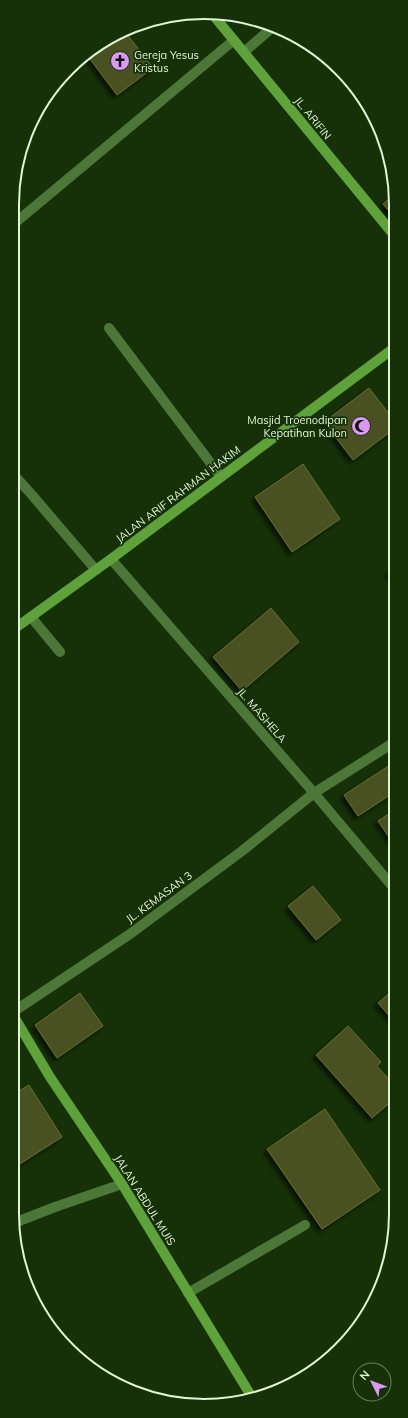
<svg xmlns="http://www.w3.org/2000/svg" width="408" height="1418" font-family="Mulish,sans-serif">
  <defs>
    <filter id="shadow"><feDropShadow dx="-3.5" dy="3.5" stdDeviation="2" flood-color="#0009"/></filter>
  </defs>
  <rect width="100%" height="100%" fill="#163107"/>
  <path fill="#4a5123" stroke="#666f2c" filter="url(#shadow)" d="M126,33l27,35 -36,27 -30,-40 10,-11z
    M394,195v22l-11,-13z
    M369,388l25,32v9l-41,31 -29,-38z
    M303,464l37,55 -48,33 -37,-55z
    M394,568v11l-6,-7z
    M271,608l28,34 -57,49 -29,-34z
    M393,763v30l-35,23 -14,-21z
    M393,811v32l-15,-22z
    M313,886l28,34 -25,20 -28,-34z
    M393,990v30l-15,-17z
    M80,993l23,33 -46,32 -22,-33z
    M348,1026l33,36 -4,4 16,18v16l-21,18 -56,-63z
    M29,1085l33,52 -50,32v-74z
    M325,1109l55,81 -58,39 -55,-80z"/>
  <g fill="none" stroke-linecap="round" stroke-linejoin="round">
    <path stroke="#4d7738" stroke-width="10" d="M31,617l29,35
      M188,1293l117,-68"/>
    <path stroke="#4d7738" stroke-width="10" d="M244,52l29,-25
      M15,223l219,-183
      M109,328l112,149
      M15,476l17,19 64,75
      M111,559l203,234 79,94
      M13,1012l117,-78 112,-83 72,-58 79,-50
      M14,1223l41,-16 67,-23"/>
    <path stroke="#5ea239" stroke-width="10" d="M214,16l180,219
      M14,629l97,-70 283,-211
      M13,1015l37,62 72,107 131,215"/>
  </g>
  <defs>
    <g id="church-disc" transform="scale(1)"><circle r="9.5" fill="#db99f5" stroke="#163107"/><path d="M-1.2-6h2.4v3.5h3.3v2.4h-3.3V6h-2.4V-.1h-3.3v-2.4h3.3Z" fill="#111"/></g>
    <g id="mosque-disc" transform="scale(1)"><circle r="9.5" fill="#db99f5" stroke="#163107"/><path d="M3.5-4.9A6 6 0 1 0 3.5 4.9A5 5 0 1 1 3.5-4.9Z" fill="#111"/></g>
  </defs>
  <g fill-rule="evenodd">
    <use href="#church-disc" x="120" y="61"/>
    <use href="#mosque-disc" x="361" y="426"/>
  </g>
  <g text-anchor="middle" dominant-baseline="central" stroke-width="3.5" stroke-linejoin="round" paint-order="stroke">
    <g font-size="11" fill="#dff5d6" stroke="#163107" text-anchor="start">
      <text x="134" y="55">Gereja Yesus<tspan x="134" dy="13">Kristus</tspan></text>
      <text x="347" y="420" text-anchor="end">Masjid Troenodipan<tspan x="347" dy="13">Kepatihan Kulon</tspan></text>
    </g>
    <g font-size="11" fill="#dff5d6" stroke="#163107">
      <text transform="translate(313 118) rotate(51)">JL. ARIFIN</text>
      <text transform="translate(178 494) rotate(-37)">JALAN ARIF RAHMAN HAKIM</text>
      <text transform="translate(262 715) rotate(49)">JL. MASHELA</text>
      <text transform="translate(159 897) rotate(-36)">JL. KEMASAN 3</text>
      <text transform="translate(145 1200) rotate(58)">JALAN ABDUL MUIS</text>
    </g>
  </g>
  <path d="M0 0H408V1418H0ZM204 19H204A185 185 0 0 1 389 204V1214A185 185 0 0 1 204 1399H204A185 185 0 0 1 19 1214V204A185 185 0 0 1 204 19Z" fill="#163107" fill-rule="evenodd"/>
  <path fill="none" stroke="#dff5d6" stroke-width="2" d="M204 19H204A185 185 0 0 1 389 204V1214A185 185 0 0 1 204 1399H204A185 185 0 0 1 19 1214V204A185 185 0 0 1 204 19Z"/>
  <g transform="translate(372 1382) rotate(312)"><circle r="19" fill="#163107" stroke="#667f5a"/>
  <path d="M0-3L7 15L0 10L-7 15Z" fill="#db99f5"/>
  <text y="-6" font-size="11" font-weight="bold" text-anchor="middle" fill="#dff5d6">N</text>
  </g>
</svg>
